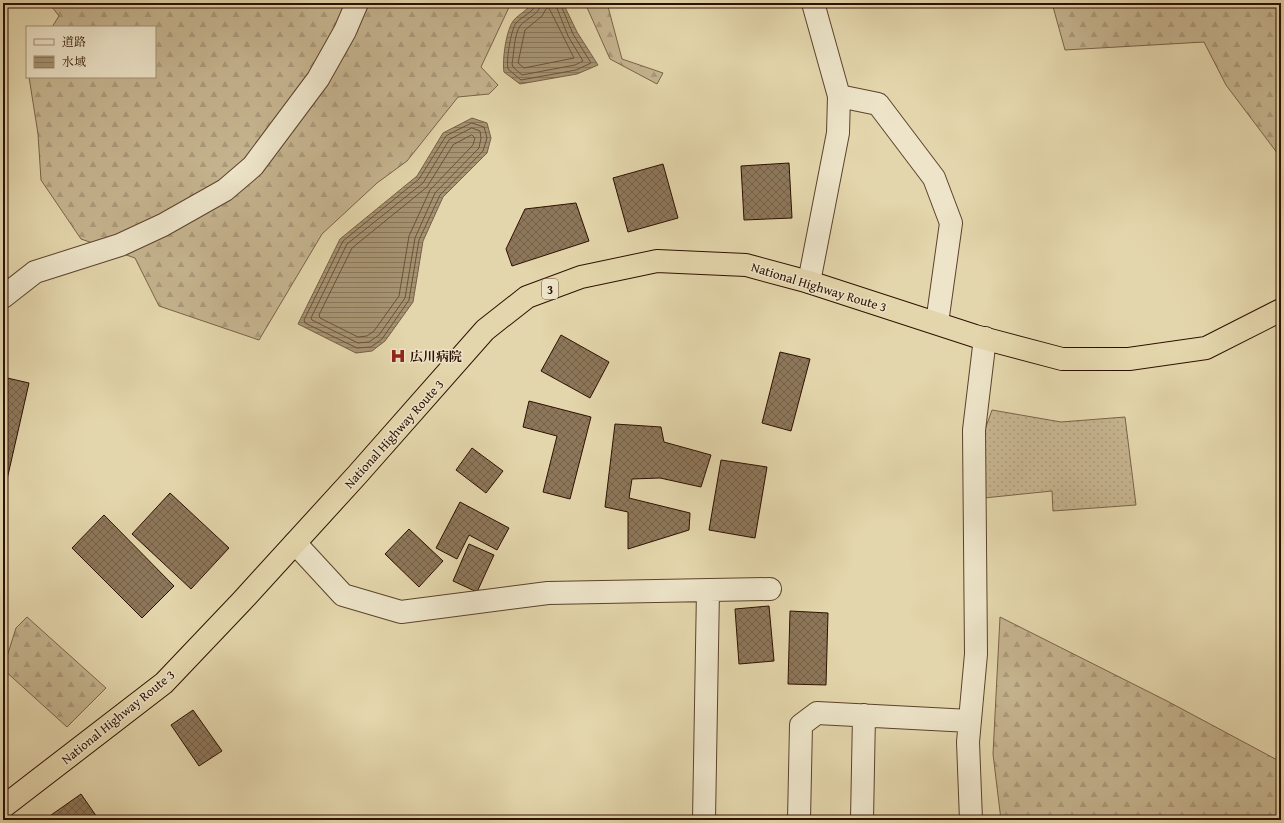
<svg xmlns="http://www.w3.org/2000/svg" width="1284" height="823" font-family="'Gentium Book Plus','Noto Serif JP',serif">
  <defs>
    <pattern id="grass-dots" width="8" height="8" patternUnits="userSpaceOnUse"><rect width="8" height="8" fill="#c5b48f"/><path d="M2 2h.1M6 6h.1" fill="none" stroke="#aa9a7a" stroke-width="1.8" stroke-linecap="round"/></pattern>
    <pattern id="forest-firs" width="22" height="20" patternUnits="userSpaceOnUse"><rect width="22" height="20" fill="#c5b48f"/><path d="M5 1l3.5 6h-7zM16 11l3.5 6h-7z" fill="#aa9a7a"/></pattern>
    <pattern id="water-rules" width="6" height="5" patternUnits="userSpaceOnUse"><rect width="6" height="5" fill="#a69372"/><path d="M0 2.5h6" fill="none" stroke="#88775b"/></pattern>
    <pattern id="building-cross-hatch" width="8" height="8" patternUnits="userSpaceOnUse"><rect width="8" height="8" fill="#8d775a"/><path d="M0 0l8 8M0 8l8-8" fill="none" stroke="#746048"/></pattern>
  </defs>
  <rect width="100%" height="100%" fill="#e4d6ac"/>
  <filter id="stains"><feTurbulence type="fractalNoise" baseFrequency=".005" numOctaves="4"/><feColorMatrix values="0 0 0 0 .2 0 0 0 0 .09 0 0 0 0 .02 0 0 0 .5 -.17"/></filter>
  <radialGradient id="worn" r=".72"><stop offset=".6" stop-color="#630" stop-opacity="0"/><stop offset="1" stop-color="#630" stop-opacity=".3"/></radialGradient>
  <path fill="url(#grass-dots)" stroke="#7a6248" d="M992,410l69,12 64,-5 11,88 -83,6 -1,-20 -68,7 -2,-60z"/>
  <path fill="url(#forest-firs)" stroke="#7a6248" d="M49,3h462l-30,64 17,18 -9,9 -31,3 -51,64 -30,22 -55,51 -63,106 -100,-34 -24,-48 -54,-19 -40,-59 -3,-46 -9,-57h126v-50h-103l7,-11z
    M585,3h22l15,56 41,14 -6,11 -47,-25z
    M1052,3h229v155l-55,-73 -22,-43 -139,8z
    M27,617l79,71 -39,39 -64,-58 13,-41z
    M1000,617l167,84 114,61v58h-212l-1,-5 -44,5h-23l-8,-66z"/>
  <path fill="url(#water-rules)" stroke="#765f45" d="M532,3h31l14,29 21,33 -21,9 -57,10 -16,-12c-2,-11 2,-43 10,-52 5,-6 14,-10 18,-17z
    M472,118l15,5 4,15 -4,15 -44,44 -20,44 -10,61 -28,39 -13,10 -16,2 -58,-29 42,-85 77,-63 26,-43z"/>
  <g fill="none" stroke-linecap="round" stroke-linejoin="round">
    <path stroke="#6a523a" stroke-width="1" d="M536,3c-1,9 -14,13 -20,20 -5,7 -10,37 -8,46l13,11 55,-10 15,-7 -18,-29 -13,-31
      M541,3c-1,12 -15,15 -21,23 -6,9 -6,27 -8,38l1,3 9,8 53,-10 8,-4 -15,-25 -13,-33
      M549,8l25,50 -50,10 -6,-5 7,-33 17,-14 4,-7z
      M472,123l12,4 3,11 -4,13 -43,44 -21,45 -10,60 -27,39 -11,8 -14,1 -52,-25 -1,-3 39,-79 76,-62 27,-43z
      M472,128l8,3 1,7 -2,10 -44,45 -20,45 -10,60 -26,37 -10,7 -11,1 -46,-23 -1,-2 36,-74 76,-61 26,-43z
      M472,135l3,3 -2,7 -43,45 -21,46 -10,60 -25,35 -7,5 -9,1 -38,-19 -1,-3 33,-67 75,-61 26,-42z"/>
  </g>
  <path fill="url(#building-cross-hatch)" stroke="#2e1001" d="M789,163l3,55 -48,2 -3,-54z
    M663,164l15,54 -50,14 -15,-54z
    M576,203l13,38 -77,25 -6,-17 19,-40z
    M561,335l48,27 -19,36 -49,-27z
    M780,352l30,7 -19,72 -29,-8z
    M3,377l26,6 -26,114z
    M529,401l62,16 -21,82 -27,-7 14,-56 -34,-9z
    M615,424l46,3 3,15 47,13 -10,32 -41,-9 -28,1 -3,19 61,15 -1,17 -61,19v-37l-23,-5z
    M472,448l31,23 -17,22 -30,-23z
    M721,460l46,7 -12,71 -46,-8z
    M170,493l59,55 -38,41 -59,-55z
    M460,502l49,26 -12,22 -28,-15 -12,24 -21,-11z
    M104,515l70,71 -32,32 -70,-70z
    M409,529l34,32 -24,26 -34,-33z
    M469,544l25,11 -17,37 -24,-11z
    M769,606l5,55 -35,3 -4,-55z
    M790,611l38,2 -2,72 -38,-1z
    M193,710l29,41 -23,15 -28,-41z
    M81,794l18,26h-55z"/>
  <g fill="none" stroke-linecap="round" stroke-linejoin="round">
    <g stroke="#5c422c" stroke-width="24">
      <path id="minor" d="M839,96l39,8 56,74 17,45 -14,100
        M809,282l29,-149 1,-37 -26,-93
        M3,297l32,-25 85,-27 43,-20 62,-35 28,-24 65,-87 27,-48 12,-28
        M295,543l48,52 58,17 147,-19 222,-4
        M704,820l4,-230
        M799,820l2,-95 16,-12 153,8
        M862,820l2,-105
        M971,820l-3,-78 8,-88 -2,-224 11,-92"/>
    </g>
    <g stroke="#2e1001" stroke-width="24">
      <path id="highway" d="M3,807l161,-124 78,-82 115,-126 128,-145 42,-33 54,-20 76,-16 89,4 63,17 166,54 87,23h67l77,-11 75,-38"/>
    </g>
    <use href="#minor" stroke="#ede4c9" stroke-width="22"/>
    <use href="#highway" stroke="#e4d6ac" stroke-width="22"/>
  </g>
  <defs>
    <g id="hospital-bare" transform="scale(1.2)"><path d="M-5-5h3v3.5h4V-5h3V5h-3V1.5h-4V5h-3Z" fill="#8f2418" stroke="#ede4c9" stroke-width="2.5" paint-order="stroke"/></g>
  </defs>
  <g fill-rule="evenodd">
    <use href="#hospital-bare" x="398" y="356"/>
  </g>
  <g text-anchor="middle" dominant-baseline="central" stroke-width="3" stroke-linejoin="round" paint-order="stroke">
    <rect fill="#ede4c9" stroke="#67503d" stroke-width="1" x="542" y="279" width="16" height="20" rx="3"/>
    <g font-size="12" font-weight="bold" fill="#2e1001">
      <text x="550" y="289">3</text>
    </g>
    <g font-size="13" fill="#2e1001" stroke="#ede4c9">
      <text transform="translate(819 287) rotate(17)">National Highway Route 3</text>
      <text transform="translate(394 434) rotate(-48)">National Highway Route 3</text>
      <text transform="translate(118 717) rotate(-39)">National Highway Route 3</text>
    </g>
    <g font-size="13" font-weight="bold" fill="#2e1001" stroke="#ede4c9" text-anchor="start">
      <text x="410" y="356">広川病院</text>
    </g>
  </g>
  <rect width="1284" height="823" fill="none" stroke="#e4d6ac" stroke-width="16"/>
  <rect x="4" y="4" width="1276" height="815" fill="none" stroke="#2e1001" stroke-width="2"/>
  <rect x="8" y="8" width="1268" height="807" fill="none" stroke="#2e1001"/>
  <rect x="26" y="26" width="130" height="52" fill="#ede4c9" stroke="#a18f79"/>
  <rect x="34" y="39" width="20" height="6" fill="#ede4c9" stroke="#a18f79"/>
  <text x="62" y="46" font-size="12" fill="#2e1001">道路</text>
  <rect x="34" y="56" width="20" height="12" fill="url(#water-rules)" stroke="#a18f79"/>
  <text x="62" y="66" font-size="12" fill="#2e1001">水域</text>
  <rect width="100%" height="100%" filter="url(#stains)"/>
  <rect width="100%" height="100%" fill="url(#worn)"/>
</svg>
